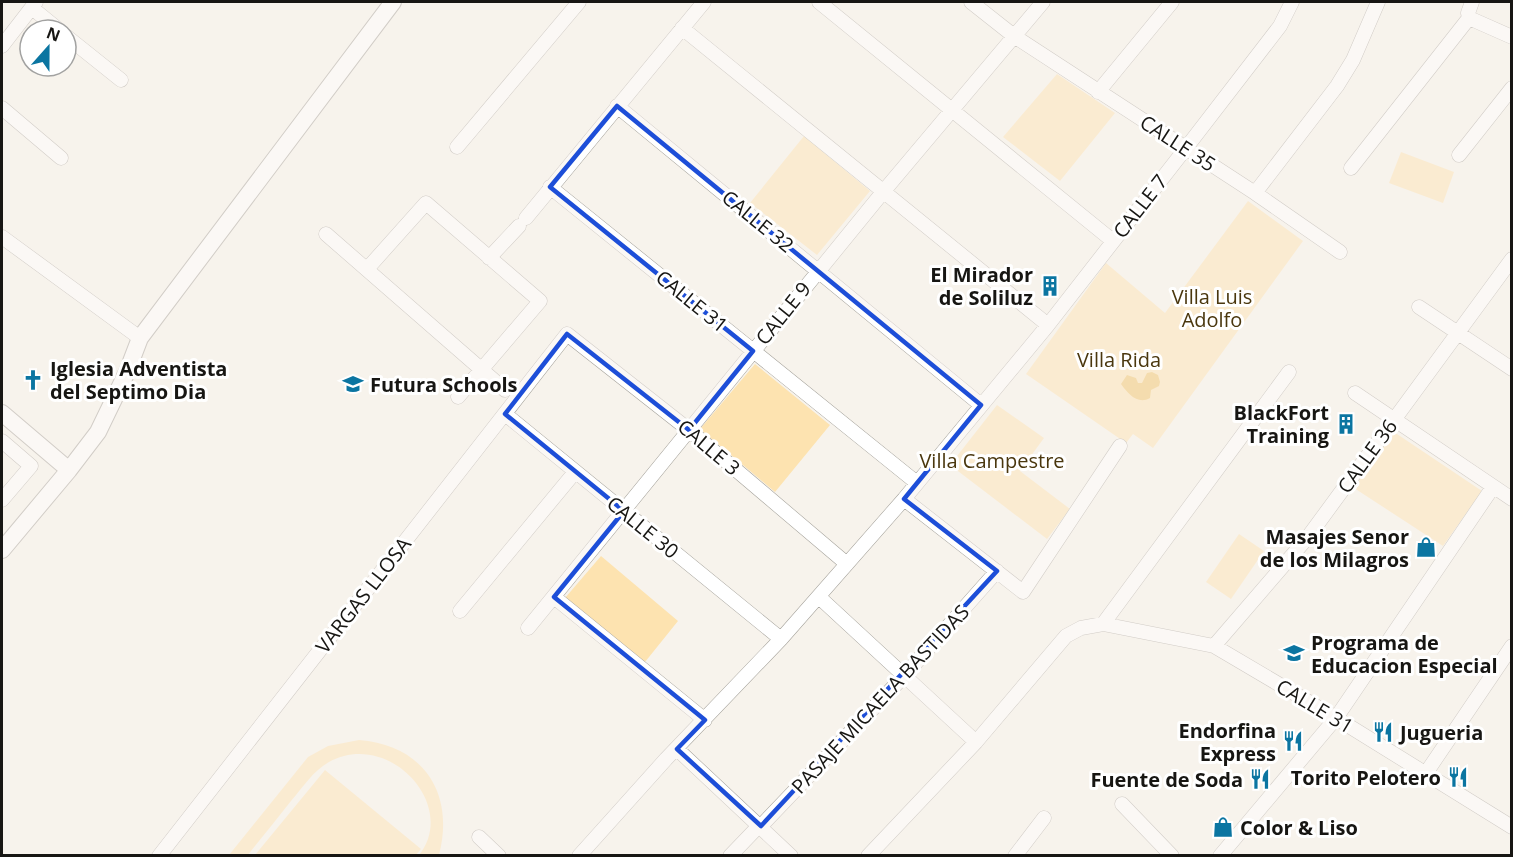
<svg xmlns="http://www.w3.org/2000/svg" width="1513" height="857" font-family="'Open Sans',sans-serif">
  <rect width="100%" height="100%" fill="#f7f3ec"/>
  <path fill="#fde3b0" d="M1057,74l58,39 -55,68 -57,-44z
    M804,136l66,55 -53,64 -67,-52z
    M1401,152l53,20 -11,31 -54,-20z
    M1248,201l55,40 -150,207 -20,-14 -7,9 -100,-69 80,-111 59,50z
    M755,364l75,61 -55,67 -75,-63z
    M997,405l47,33 -24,33 50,38 -23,30 -97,-74z
    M1394,432l88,59 -39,55 -89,-58z
    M1239,534l25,17 -33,48 -25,-17z
    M601,556l77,65 -33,41 -80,-64z
    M359,740c65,5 96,54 80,115h-20c40,-50 -31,-126 -90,-93 -16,9 -26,25 -38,39 -14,18 -29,36 -43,54h-19l79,-98 20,-11z
    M325,770l96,79 -5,6h-161z"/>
  <path fill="#f0c263" d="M1152,372l6,3 2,7 -1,4 -8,4 -1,8c-12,7 -22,-4 -29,-14l6,-9 9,3 2,5h4l5,-10z"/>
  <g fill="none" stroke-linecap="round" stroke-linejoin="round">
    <g stroke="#a3a099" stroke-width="15">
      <path id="minor" d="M819,2l294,239
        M971,2l43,34 241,157 85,59
        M32,8l27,22
        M1469,18l43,19
        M682,28l366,297
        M66,36l55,44
        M2,46l34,-44
        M1098,92l74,-90
        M617,106l364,299
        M2,108l59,50
        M457,147l122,-145
        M1459,155l53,-67
        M1351,168l118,-150 -1,-5 4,-11
        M550,187l367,296
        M1255,193l82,-107 16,-26 25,-58
        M526,218l178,-216
        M326,234l179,156
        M2,237l138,101
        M489,258l30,-32
        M367,269l59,-66 114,98 -82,96
        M1419,307l93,62
        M1355,393l157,106
        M505,414l276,225
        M2,441l29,25 -29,34
        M904,499l119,93 97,-146
        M554,597l151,123
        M819,597l157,145
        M460,611l115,-139
        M1103,624l186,-252
        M528,628l355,-436 160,-190
        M1214,646l94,-109 204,-278
        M677,749l114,107
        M1426,773l86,-127
        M1122,804l50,52
        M761,826l143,-150 93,-105
        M479,837l20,19
        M159,856l408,-522 122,96 158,134
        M579,856l87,-97 115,-120 123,-140 144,-174 138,-177 94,-122 12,-24
        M730,856l24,-25
        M868,856l108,-114 90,-106 15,-8 22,-4 111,22 122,72 176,109
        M1015,856l29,-38
        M1220,856l116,-138 157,-231"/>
    </g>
    <g stroke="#a3a099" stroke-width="18">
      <path id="tertiary" d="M2,413l67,57
        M2,550l67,-80 29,-38 29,-60 13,-34 253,-336"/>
    </g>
    <use href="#minor" stroke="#fff" stroke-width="14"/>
    <use href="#tertiary" stroke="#fff" stroke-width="16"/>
  </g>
  <path d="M0 0H1513V857H0ZM617,106l364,299 -77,94 93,72 -236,255 -84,-77 28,-29 -151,-123 70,-86 -119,-97 62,-80 122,96 64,-79 -203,-164z" fill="#f7f3ec" fill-opacity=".55" fill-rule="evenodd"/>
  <path fill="none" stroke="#1d4ed8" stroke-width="4.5" stroke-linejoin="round" d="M617,106l364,299 -77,94 93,72 -236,255 -84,-77 28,-29 -151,-123 70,-86 -119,-97 62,-80 122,96 64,-79 -203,-164z"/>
  <defs>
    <g id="building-bare" transform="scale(1.62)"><path d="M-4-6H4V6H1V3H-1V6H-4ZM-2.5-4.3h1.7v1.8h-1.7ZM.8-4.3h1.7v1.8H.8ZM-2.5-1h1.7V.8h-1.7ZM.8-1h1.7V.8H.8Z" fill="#0b75a1" stroke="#fff" stroke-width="2.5" paint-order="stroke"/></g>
    <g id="church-bare" transform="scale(1.62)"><path d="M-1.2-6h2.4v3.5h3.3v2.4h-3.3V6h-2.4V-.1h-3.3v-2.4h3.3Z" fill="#0b75a1" stroke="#fff" stroke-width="2.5" paint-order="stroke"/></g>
    <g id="school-bare" transform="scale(1.62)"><path d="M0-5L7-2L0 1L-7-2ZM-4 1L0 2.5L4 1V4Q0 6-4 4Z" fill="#0b75a1" stroke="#fff" stroke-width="2.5" paint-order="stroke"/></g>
    <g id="shop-bare" transform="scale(1.62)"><path d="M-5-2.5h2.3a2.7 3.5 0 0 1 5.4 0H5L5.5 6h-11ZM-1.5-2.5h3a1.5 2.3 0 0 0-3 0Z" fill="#0b75a1" stroke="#fff" stroke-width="2.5" paint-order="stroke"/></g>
    <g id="restaurant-bare" transform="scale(1.62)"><path d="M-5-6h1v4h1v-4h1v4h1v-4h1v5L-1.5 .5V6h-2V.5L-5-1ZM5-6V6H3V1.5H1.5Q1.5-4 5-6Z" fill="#0b75a1" stroke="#fff" stroke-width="2.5" paint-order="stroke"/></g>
  </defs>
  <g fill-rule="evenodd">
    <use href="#building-bare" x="1050" y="286"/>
    <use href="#church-bare" x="33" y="380"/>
    <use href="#school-bare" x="353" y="384"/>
    <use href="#building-bare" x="1346" y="424"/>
    <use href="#shop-bare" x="1426" y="547"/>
    <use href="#school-bare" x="1294" y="653"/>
    <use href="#restaurant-bare" x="1383" y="732"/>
    <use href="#restaurant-bare" x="1293" y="741"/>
    <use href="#restaurant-bare" x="1458" y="777"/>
    <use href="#restaurant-bare" x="1260" y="779"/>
    <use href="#shop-bare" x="1223" y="827"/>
  </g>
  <g text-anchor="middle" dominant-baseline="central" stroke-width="6" stroke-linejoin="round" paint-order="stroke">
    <g font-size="20" fill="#171613" stroke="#fff">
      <text transform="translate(1178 143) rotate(33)">CALLE 35</text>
      <text transform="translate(1140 206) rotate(-52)">CALLE 7</text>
      <text transform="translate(758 221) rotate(39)">CALLE 32</text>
      <text transform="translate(692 301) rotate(39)">CALLE 31</text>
      <text transform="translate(783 313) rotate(-51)">CALLE 9</text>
      <text transform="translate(709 447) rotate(40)">CALLE 3</text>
      <text transform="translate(1367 456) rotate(-54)">CALLE 36</text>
      <text transform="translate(643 527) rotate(39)">CALLE 30</text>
      <text transform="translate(363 595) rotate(-52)">VARGAS LLOSA</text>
      <text transform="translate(880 699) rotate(-47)">PASAJE MICAELA BASTIDAS</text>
      <text transform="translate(1315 706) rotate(31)">CALLE 31</text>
    </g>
    <g font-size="20" font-weight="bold" fill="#171613" stroke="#fff" text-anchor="end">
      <text x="1033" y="274">El Mirador<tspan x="1033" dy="23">de Soliluz</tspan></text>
      <text x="50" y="368" text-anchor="start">Iglesia Adventista<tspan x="50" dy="23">del Septimo Dia</tspan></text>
      <text x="370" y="384" text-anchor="start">Futura Schools</text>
      <text x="1329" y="412">BlackFort<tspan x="1329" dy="23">Training</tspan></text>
      <text x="1409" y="536">Masajes Senor<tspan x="1409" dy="23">de los Milagros</tspan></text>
      <text x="1311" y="642" text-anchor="start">Programa de<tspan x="1311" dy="23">Educacion Especial</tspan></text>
      <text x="1276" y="730">Endorfina<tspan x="1276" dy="23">Express</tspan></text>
      <text x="1400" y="732" text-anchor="start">Jugueria</text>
      <text x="1441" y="777">Torito Pelotero</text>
      <text x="1243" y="779">Fuente de Soda</text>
      <text x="1240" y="827" text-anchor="start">Color &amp; Liso</text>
    </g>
    <g font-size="20" fill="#4a370e" stroke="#fff">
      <text x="1212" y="296">Villa Luis<tspan x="1212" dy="23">Adolfo</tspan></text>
      <text x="1119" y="359">Villa Rida</text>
      <text x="992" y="460">Villa Campestre</text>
    </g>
  </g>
  <rect width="1513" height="857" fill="none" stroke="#171613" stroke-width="6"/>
  <g transform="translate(48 48) rotate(21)"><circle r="28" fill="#ffffff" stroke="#a2a2a1" stroke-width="1.5"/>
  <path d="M0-4.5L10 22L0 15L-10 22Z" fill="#0b75a1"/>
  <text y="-9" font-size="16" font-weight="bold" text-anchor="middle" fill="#171613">N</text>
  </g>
</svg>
